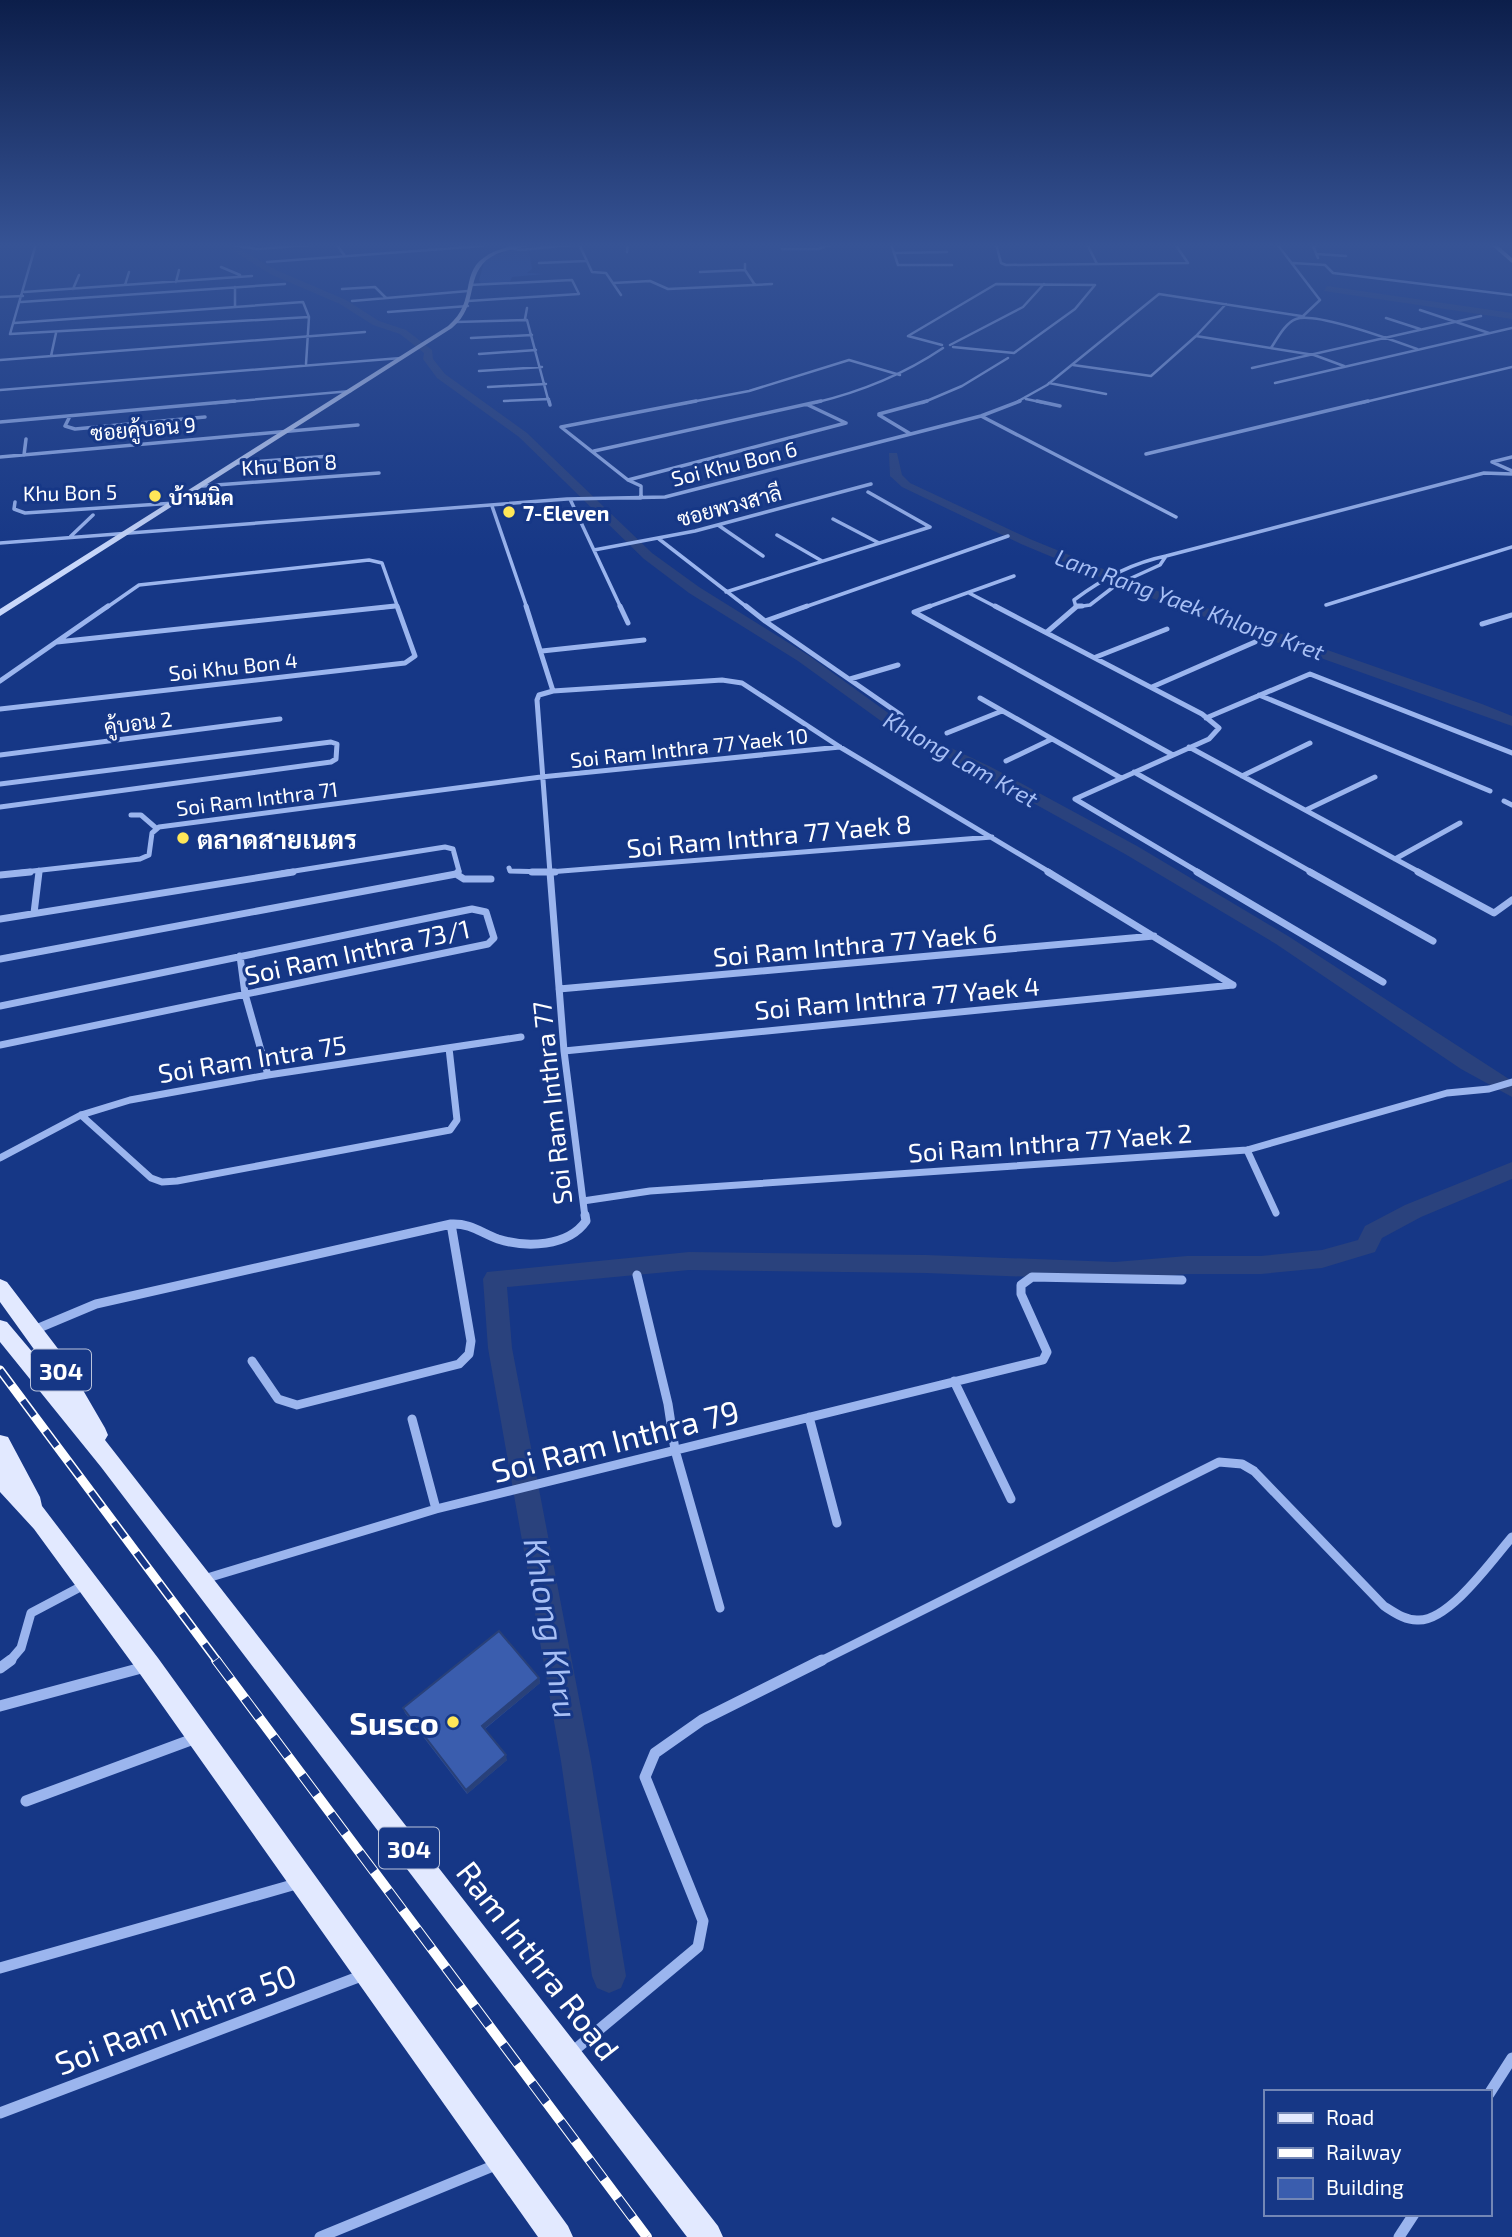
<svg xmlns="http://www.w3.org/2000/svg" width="1512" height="2237" font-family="'Exo 2',Sarabun,sans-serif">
  <rect width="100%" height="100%" fill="#163786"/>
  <path fill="#284ea5" d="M536,244l46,2 -53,5 3,18 -5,4 17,1 -32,3 -2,5 -29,2 -2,-4 5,-17 9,-9 6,1 8,-5z"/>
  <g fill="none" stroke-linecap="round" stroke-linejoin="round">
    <path fill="#2a427d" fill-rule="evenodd" d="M222,244h9l45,26 70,30 33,21 27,9 26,20 1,9 12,15 82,59 125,120 47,34 109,68 101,73 82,39 146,79 151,90 224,145v16l-51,-28 -185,-125 -151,-90 -146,-81 -80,-39 -101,-73 -109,-68 -45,-34 -125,-122 -82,-59 -14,-19 1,-6 -24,-19 -27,-9 -33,-21 -70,-30z
      M1327,286l185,27v6l-188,-28z
      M889,453h8l5,22 8,8 120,56 122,50 330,115 30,12v10l-369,-131 -122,-51 -119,-57 -12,-11z
      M1512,1162v17l-91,38 -39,21 -7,14 -53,16 -61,6h-74l-72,6 -189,-7 -237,-3 -182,17 5,61 79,413 35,215 -5,12 -12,5 -12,-5 -5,-12 -31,-215 -73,-413 -5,-69 4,-7 202,-20 237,3 189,7 72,-6h74l61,-6 36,-10 7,-14 40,-21z"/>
    <path stroke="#9bb5ee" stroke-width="2.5" d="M36,244l-26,90 299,-17
      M336,244l9,12
      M579,244l13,28 14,1 15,22
      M891,244l7,21h54
      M996,244l5,19 5,2 182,-2 -13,-19
      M1087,244l10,20
      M1277,244l43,56 -18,17
      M236,246l21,3 68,-5
      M511,248l9,2 60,-6
      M782,249h36l15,-5
      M627,252l1,-8
      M894,253l53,-1
      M1317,254l29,2
      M1318,258l-5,-12 7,-2
      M267,262l216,-16
      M539,263l47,-2
      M1293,263l32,2 8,8 179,22
      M745,264v6l10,15
      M221,267l19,8
      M700,272l45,-2
      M176,282l3,-12
      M613,283l37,-2 18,8 104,-5
      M125,285l4,-13
      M235,287v20
      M73,289l6,-14
      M342,289l33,-2 11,11
      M24,292l228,-16
      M0,297l23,-1
      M352,301l116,-10
      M468,301l111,-7 -7,-14 -102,5
      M21,302l264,-18
      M1420,310l69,23
      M388,312l80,-6
      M1386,318l34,11
      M525,319l2,-11
      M456,322l71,-2 22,83
      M14,323l289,-21 6,15 -3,47
      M908,336l88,-52 99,1
      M908,336l34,9
      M1196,336l118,19 30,11
      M471,338l61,-3
      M950,345l73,-38 21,-23
      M953,347l61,6 61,-44 20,-24
      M1271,348c6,-9 14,-25 25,-29 19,-8 99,22 121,30
      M479,354l57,-4
      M51,356l5,-23
      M0,360l365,-28
      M1073,365l78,11 45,-40 30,-32
      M1252,368l229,-52
      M479,371l63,-4
      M1049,383l57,11
      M1275,383l237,-55
      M488,387l58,-3
      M0,390l401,-32
      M1026,399l19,4
      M504,401l45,-2
      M215,403l136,-12
      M686,403l63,-12 100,-31 51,15
      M814,403c46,-11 89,-28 129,-55
      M922,403l40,-17 46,-28
      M1015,403l32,-18 112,-91 142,22
      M1361,403l151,-36"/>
    <path stroke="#9bb5ee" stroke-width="3.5" d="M549,401l1,4
      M1037,401l23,5
      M808,405l38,18
      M879,414l48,-13
      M879,415l30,18
      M70,416l-5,10 10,3 130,-12
      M981,416l195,101
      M0,422l235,-21
      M561,427l135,-26
      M561,427l67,53 13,6v12
      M594,451l227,-50
      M1146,454l222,-53
      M24,455l2,-16
      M0,457l358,-32
      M1512,457l-20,5 20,9
      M239,463l92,-7
      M628,480l218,-57
      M203,486l176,-13
      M868,492l62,35
      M570,499l51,109
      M15,502l-1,7 11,4 150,-10
      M492,506l35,102
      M833,519l46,24
      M718,525l45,31
      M777,535l45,26
      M71,536l22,-21
      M659,539l89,69
      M0,543l567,-44 98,-2 316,-81 39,-15
      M594,550l101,-19 176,-47
      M1166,556l318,-83 28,1
      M1166,556l-6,9 -44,20 -26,20 -14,2 -2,-7c28,-21 57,-37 92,-44z
      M726,592l204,-65
      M969,593l29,15
      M1326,605l186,-58
      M106,608l33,-23 230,-25 13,3 16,45
      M379,608l18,-2
      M802,608l206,-72
      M925,608l89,-32"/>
    <path stroke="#9bb5ee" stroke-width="5" d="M526,606l27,85 -14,4 -2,5 13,173
      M620,606l8,17
      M746,606l19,15 42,-15
      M930,606l-16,6 259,143
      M995,606l207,108 17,14 -10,11 -134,60
      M1076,606h6
      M765,621l136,94
      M1482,624l30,-9
      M1047,632l29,-25
      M57,642l338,-36
      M542,651l102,-11
      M1096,657l71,-28
      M850,679l48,-14
      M0,681l108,-75
      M1152,687l103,-45
      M553,691l169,-11 20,3 98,64 211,126
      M1259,695l231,96
      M980,698l141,80
      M0,709l405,-46 10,-7 -18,-50
      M1206,718l104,-44 202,79
      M947,733l55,-22
      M1189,747l232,126
      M0,755l280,-36
      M1006,761l46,-22
      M1134,772l179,101
      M1242,776l68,-33
      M0,784l331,-42 6,2 -1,15 -5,3 -331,45
      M1075,799l125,74
      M1504,801l8,4
      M1306,810l69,-33
      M131,815h10l15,13
      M1395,859l65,-36
      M509,868l1,3 39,1 443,-35
      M15,873l125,-14 9,-4 3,-22 7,-6 382,-50 299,-30
      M39,873v-3
      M282,873l163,-26 8,2 6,22 -2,2"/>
    <path stroke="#9bb5ee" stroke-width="7" d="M532,872h23
      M550,872l14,179 21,166
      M1048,872l185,113
      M1197,872l186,110
      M1310,872l123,69
      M1418,872l76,41 18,-13
      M456,874l2,-2
      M0,875l30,-3
      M34,913l5,-41
      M0,919l293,-47
      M240,956l5,38 23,81
      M0,959l456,-85 8,5h27
      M559,989l595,-53
      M0,1006l472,-97 14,3 8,26 -6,6 -488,101
      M564,1051l669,-66
      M81,1115l70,63 11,4 15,-1 273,-51 7,-10 -8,-72
      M1247,1150l29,63
      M0,1158l81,-43 49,-15 138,-25 253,-38
      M583,1201l67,-10 597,-41 200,-57 42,-4 23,-7"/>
    <path stroke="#9bb5ee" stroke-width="9" d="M637,1275l31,129 7,46 45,158
      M34,1330l62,-26 355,-80c20,-1 30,9 47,15 28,9 70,8 88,-18l-1,-6
      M252,1361l26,38 19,6 162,-41 10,-10 2,-13 -20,-117
      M954,1381l57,118
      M809,1417l28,106
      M412,1419l24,90
      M204,1579l232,-70 607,-149 4,-8 -26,-58v-9l11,-8 150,3
      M9,1662l12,-14 10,-35 53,-28
      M819,1662l400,-200 23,2 12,7 130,135c11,7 22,15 35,14 31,0 73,-60 93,-83"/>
    <path stroke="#9bb5ee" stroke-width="11" d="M0,1668l11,-8
      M0,1706l145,-39
      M26,1801l170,-63
      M0,1968l296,-84
      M571,2053l127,-106 5,-26 -58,-144 10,-24 47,-33 120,-60
      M1489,2094l23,-36
      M0,2113l361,-137
      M320,2237l178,-73
      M1399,2237l15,-23"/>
    <path fill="#c8d7fa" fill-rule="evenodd" d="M522,244h12c-14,5 -30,5 -43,13 -27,17 -11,48 -39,71l-452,288v-7l448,-283c38,-32 -4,-68 74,-82z
      M1490,244h6l16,14v5z"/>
    <path fill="#e2e9ff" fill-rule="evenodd" d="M0,1279l7,3 55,72 43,74 3,7 -3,5 613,786 5,11h-36l-586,-770 -101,-125v-22l7,2 49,58 -56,-78z
      M0,1435l8,2 32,60 2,9 116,152 410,568 5,11h-35l-398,-563 -106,-145 -34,-37z"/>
    <g stroke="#fff" stroke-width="9">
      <path id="rail-far1" d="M0,1370l218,292"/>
    </g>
    <g stroke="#fff" stroke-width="10">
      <path id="rail" d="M216,1660l431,577"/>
    </g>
    <use href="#rail-far1" stroke="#163786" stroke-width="6" stroke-dasharray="19" stroke-linecap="butt"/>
    <use href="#rail" stroke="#163786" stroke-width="8" stroke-dasharray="24" stroke-linecap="butt"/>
  </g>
  <path fill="#325096" d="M539,1678l1,5 -55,46 22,31 -40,34 -62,-81 -2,-5z"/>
  <path fill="#29417a" d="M539,1678l1,5 -57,47 -1,-4z
    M506,1755l1,5 -40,34 -1,-4z"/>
  <path fill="#3a5dae" stroke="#29417a" stroke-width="2" d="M499,1631l40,47 -57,48 24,29 -40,35 -63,-82z"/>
  <linearGradient id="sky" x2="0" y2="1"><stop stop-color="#0c1e4a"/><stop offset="0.44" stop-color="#365395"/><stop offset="1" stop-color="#365395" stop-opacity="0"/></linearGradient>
  <rect width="1512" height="557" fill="url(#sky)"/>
  <g fill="#ffe758" stroke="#163786" stroke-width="2.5">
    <circle cx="155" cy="496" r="7"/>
    <circle cx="509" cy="512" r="7"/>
    <circle cx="183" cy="838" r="7"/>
    <circle cx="453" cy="1722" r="7"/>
  </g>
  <g text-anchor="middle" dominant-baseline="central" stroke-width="6" stroke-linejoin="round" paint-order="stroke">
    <g font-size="21" fill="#fff" stroke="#163786">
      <text transform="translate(143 428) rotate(-5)">ซอยคู้บอน 9</text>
      <text transform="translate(734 463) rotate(-14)">Soi Khu Bon 6</text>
      <text transform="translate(289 464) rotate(-4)">Khu Bon 8</text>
      <text transform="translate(70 492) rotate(-1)">Khu Bon 5</text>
      <text transform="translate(729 505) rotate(-15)">ซอยพวงสาลี</text>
      <text transform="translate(233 666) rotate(-6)">Soi Khu Bon 4</text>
      <text transform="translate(138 722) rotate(-7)">คู้บอน 2</text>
      <text transform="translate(689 747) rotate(-6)">Soi Ram Inthra 77 Yaek 10</text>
      <text transform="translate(257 798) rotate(-7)">Soi Ram Inthra 71</text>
    </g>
    <g font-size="21" font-weight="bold" fill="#fff" stroke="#163786" text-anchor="start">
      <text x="169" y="496">บ้านนิค</text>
      <text x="523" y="512">7-Eleven</text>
    </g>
    <g font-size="23" font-style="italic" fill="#a7bff5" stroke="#163786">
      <text transform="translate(1190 604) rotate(20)">Lam Rang Yaek Khlong Kret</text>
      <text transform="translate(961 759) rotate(29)">Khlong Lam Kret</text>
    </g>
    <g fill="#163786" stroke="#b9c3db" stroke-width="2">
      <rect x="31" y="1349.5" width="60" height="41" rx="5"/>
      <rect x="379" y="1827.5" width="60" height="41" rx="5"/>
    </g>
    <g font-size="24" font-weight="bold" fill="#fff">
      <text x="61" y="1370">304</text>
      <text x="409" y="1848">304</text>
    </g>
    <g font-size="26" fill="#fff" stroke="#163786">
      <text transform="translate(769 835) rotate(-5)">Soi Ram Inthra 77 Yaek 8</text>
      <text transform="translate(855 944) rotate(-5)">Soi Ram Inthra 77 Yaek 6</text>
      <text transform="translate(357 951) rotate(-12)">Soi Ram Inthra 73/1</text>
      <text transform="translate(897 997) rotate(-5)">Soi Ram Inthra 77 Yaek 4</text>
      <text transform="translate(252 1058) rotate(-9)">Soi Ram Intra 75</text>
      <text transform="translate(551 1103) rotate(-96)">Soi Ram Inthra 77</text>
      <text transform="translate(1050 1142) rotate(-4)">Soi Ram Inthra 77 Yaek 2</text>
    </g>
    <g font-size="26" font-weight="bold" fill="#fff" stroke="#163786" text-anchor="start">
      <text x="197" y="838">ตลาดสายเนตร</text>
    </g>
    <g font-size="32" fill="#fff" stroke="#163786">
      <text transform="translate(615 1440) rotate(-14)">Soi Ram Inthra 79</text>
      <text transform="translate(539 1960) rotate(52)">Ram Inthra Road</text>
      <text transform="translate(175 2018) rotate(-21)">Soi Ram Inthra 50</text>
    </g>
    <g font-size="32" font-weight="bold" fill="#fff" stroke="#163786" text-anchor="end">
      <text x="439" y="1722">Susco</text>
    </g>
    <g font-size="33" font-style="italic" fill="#a7bff5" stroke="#163786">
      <text transform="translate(552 1628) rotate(80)">Khlong Khru</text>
    </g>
  </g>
  <rect x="1264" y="2090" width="228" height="126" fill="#163786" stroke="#7387b6" stroke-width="2"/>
  <rect x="1278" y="2113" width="35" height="10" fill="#e2e9ff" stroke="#7387b6" stroke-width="2"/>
  <text x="1326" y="2125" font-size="21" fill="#ffffff">Road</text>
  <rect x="1278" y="2148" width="35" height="10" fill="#ffffff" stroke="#7387b6" stroke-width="2"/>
  <text x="1326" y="2160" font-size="21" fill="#ffffff">Railway</text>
  <rect x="1278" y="2178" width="35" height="21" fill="#3a5dae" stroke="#7387b6" stroke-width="2"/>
  <text x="1326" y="2195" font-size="21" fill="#ffffff">Building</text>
</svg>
